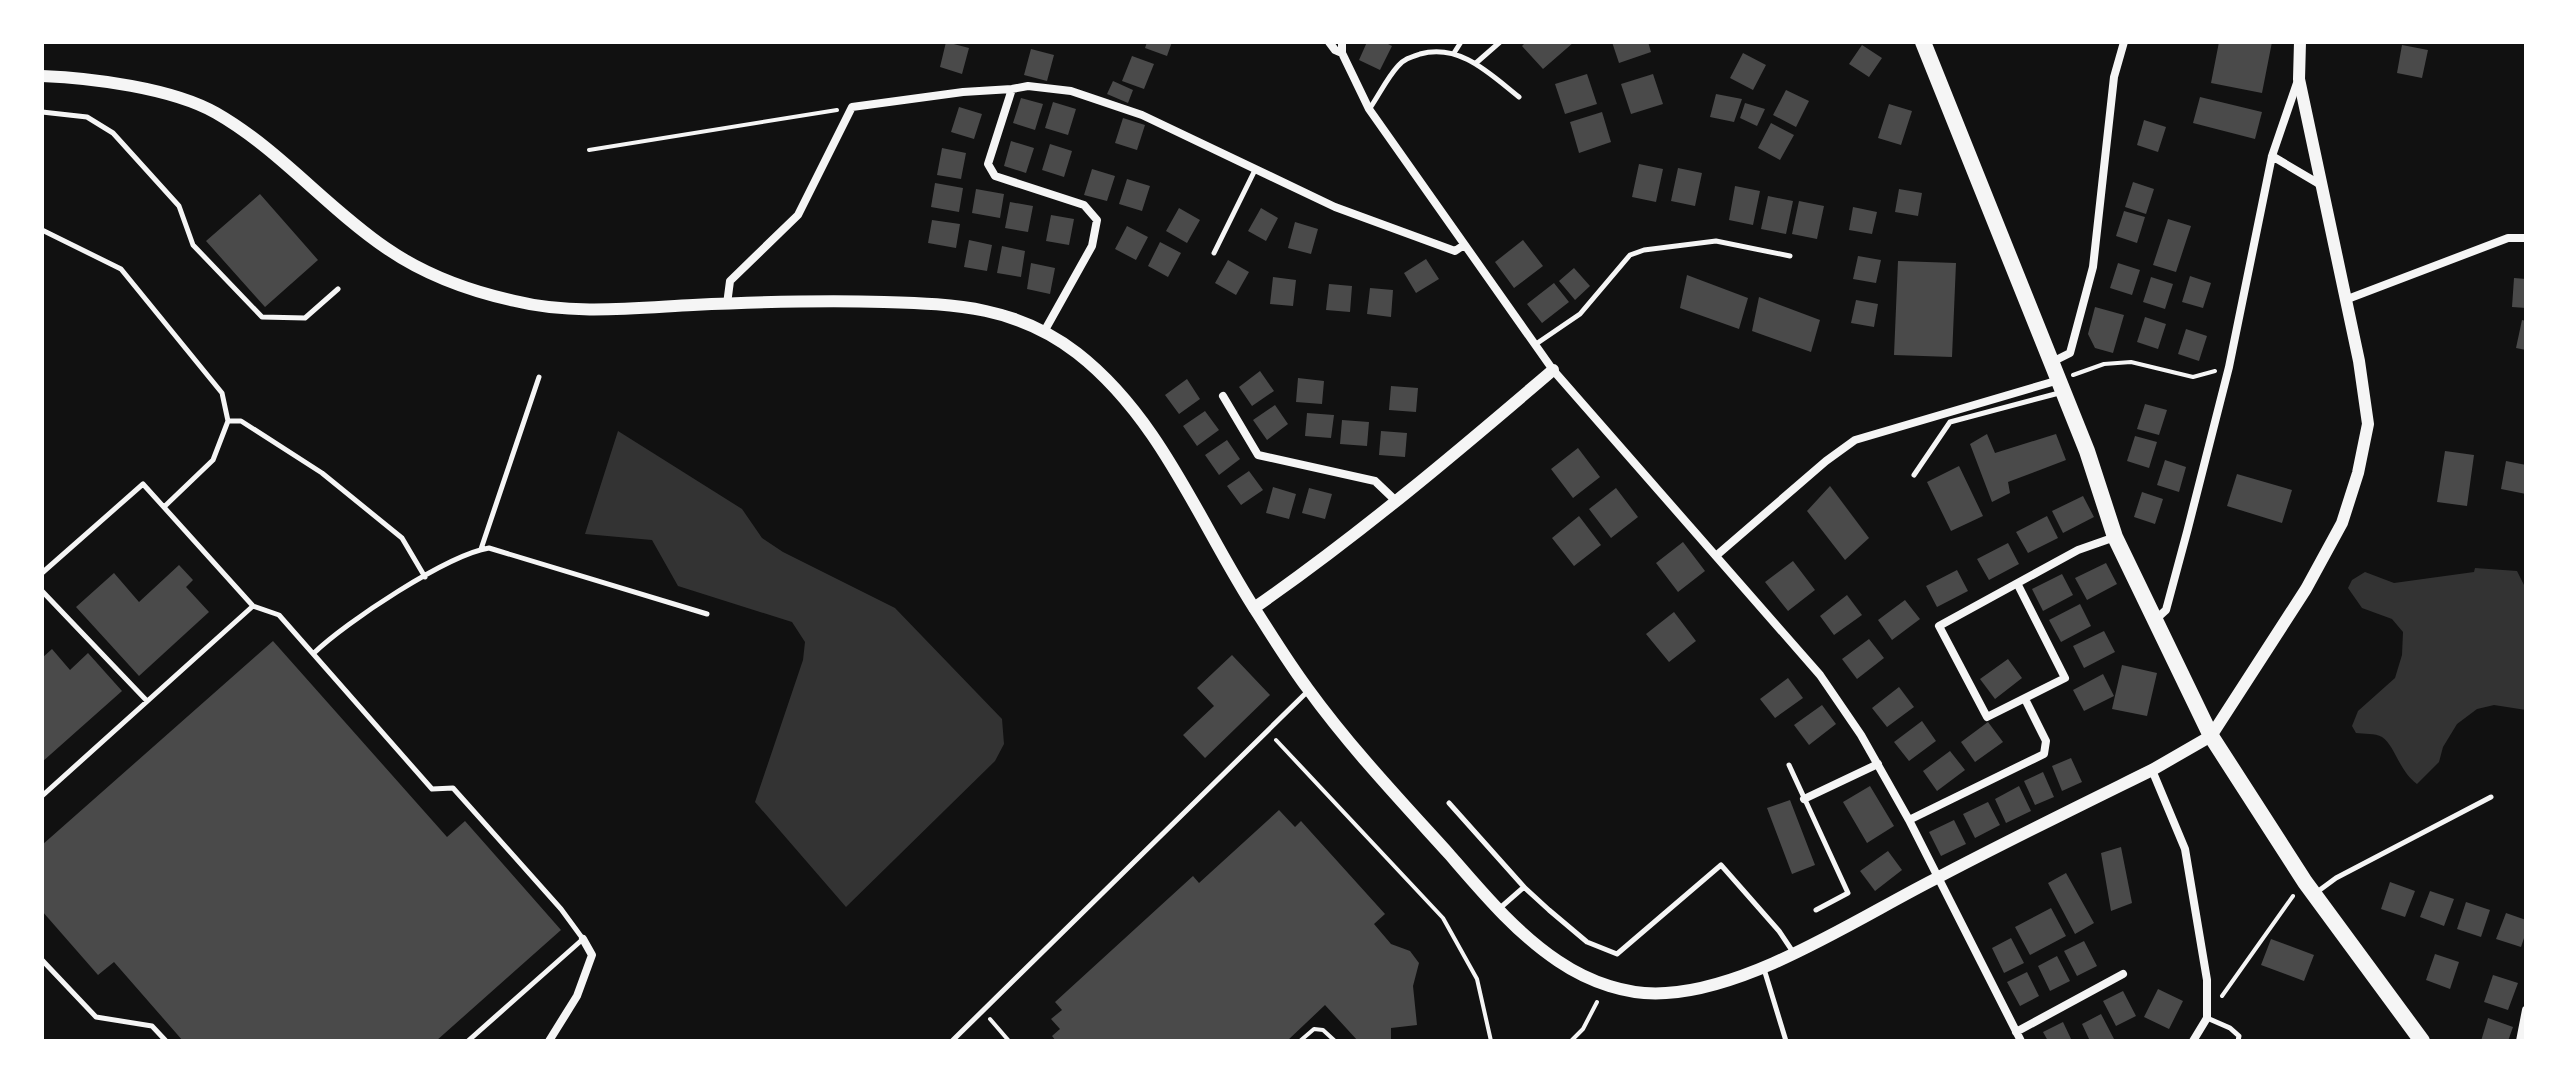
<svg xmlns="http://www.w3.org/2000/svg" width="2568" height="1083" font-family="Poppins,sans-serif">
  <rect width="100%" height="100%" fill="#111"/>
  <path fill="#333" d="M618,431l124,78 20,29 21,14 112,56 107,111 2,25 -9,17 -149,146 -91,-105 48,-142 2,-18 -13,-20 -114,-36 -26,-46 -67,-6z
    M2475,568l42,3 9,18v121l-32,-5 -17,4 -20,15 -14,23 -4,15 -22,22c-18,-13 -23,-40 -35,-47 -7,-4 -18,-3 -26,-4l-4,-7 6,-15 37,-33 7,-23 1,-23 -11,-13 -30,-11 -14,-20 4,-8 13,-8 29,11 80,-11z"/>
  <path fill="#4a4a4a" d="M946,42l23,6 -7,26 -22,-7z
    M1147,42h25l-5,14 -22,-8z
    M1367,42h17l8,4 -12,24 -21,-10z
    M1526,42h48l-31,27 -21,-23z
    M1612,42h36l3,10 -32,11z
    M2219,42h53l-10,51 -51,-10z
    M1862,45l20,13 -13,19 -20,-13z
    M2402,45l26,5 -6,28 -25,-5z
    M1031,49l23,6 -7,26 -23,-6z
    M1743,53l23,12 -13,25 -23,-12z
    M1132,56l22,8 -10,25 -22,-8z
    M1587,74l10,30 -32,10 -10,-30z
    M1653,74l10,30 -32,10 -10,-30z
    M1113,81l20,9 -5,13 -21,-9z
    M1786,90l23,11 -13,26 -23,-12z
    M1716,94l26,5 -8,23 -24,-5z
    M2200,97l62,15 -7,27 -62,-16z
    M1021,98l22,6 -8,26 -22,-7z
    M1053,102l23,7 -8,26 -23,-7z
    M1745,103l20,6 -8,17 -17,-8z
    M1889,104l23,7 -11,34 -23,-7z
    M959,107l23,7 -8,25 -23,-7z
    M1602,112l9,30 -32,11 -9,-31z
    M1123,118l22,7 -8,25 -22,-7z
    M2144,120l22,7 -8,25 -21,-7z
    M1771,123l23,12 -14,25 -22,-12z
    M1011,141l23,7 -8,25 -22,-7z
    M1050,144l22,7 -8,26 -22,-7z
    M942,148l24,5 -5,26 -24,-4z
    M1639,164l24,5 -7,33 -24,-5z
    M1678,168l24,5 -7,33 -24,-5z
    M1092,169l23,7 -8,25 -23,-6z
    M1127,179l23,7 -8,25 -23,-7z
    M2133,182l21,7 -8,25 -21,-7z
    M935,183l28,5 -4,24 -28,-5z
    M1735,186l25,5 -7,34 -24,-5z
    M976,189l28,5 -4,24 -28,-5z
    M1899,189l23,4 -4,23 -23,-4z
    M260,194l58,66 -53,47 -59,-66z
    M1768,196l25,5 -7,33 -25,-5z
    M1799,201l25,5 -7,33 -25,-5z
    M1010,202l23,4 -5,26 -23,-4z
    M1853,207l24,5 -5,22 -23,-4z
    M1179,208l21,12 -13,23 -21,-12z
    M1261,208l17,10 -12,23 -18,-10z
    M2124,211l21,6 -8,26 -21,-7z
    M1051,215l23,4 -5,26 -23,-4z
    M2168,219l23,7 -15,46 -23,-7z
    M932,220l28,4 -4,24 -28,-5z
    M1295,222l23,7 -7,25 -23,-6z
    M1127,226l21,11 -12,23 -21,-11z
    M969,240l23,5 -5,26 -23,-4z
    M1523,240l20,26 -29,22 -19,-26z
    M1160,242l21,11 -13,24 -20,-11z
    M1002,246l23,5 -4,26 -24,-4z
    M1858,256l23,4 -5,23 -23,-4z
    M1426,259l13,20 -23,14 -12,-20z
    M1228,260l21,12 -13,23 -21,-12z
    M1898,261l58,2 -4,94 -58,-2z
    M1031,263l24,5 -5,26 -23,-5z
    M2118,263l22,7 -8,25 -22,-7z
    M1574,268l16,18 -15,14 -16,-19z
    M1687,275l61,23 -9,31 -59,-21z
    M2190,276l21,7 -8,25 -21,-6z
    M1273,277l23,3 -3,26 -23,-2z
    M2151,277l22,7 -8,25 -22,-7z
    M2514,278l12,1v29l-14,-1z
    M1554,283l15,19 -27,21 -15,-19z
    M1329,284l23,2 -2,26 -24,-2z
    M1370,288l23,2 -2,27 -24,-3z
    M1759,297l61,23 -9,32 -59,-21z
    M1856,300l22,4 -4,23 -23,-4z
    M2095,307l29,8 -11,38 -18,-5 -7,-14z
    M2145,317l21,7 -8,25 -21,-7z
    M2522,320l4,1v29l-10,-2z
    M2186,329l21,7 -8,25 -21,-7z
    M1260,371l14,20 -22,15 -13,-19z
    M1298,378l26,3 -2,23 -26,-2z
    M1187,379l13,20 -21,15 -14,-19z
    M1391,386l27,2 -2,24 -27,-2z
    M2145,404l22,6 -8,25 -22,-6z
    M1275,405l13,19 -21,16 -14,-20z
    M1205,411l14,19 -22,16 -14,-20z
    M1307,413l27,2 -3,23 -26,-2z
    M1342,420l27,2 -2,24 -27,-2z
    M1381,431l26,2 -2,24 -26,-2z
    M1987,434l8,19 61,-19 10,26 -58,22 2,11 -18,9 -22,-58z
    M2135,436l22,6 -8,26 -22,-7z
    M1227,440l13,19 -21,16 -14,-20z
    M1578,448l22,29 -27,21 -22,-29z
    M2445,451l29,4 -7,51 -30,-4z
    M2165,460l21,7 -7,25 -22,-7z
    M2506,461l20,4v29l-25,-5z
    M1959,466l24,50 -32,15 -24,-49z
    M1249,471l14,19 -22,15 -14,-19z
    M2237,474l55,16 -10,33 -55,-17z
    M1830,486l39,52 -24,22 -38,-49z
    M1273,487l23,7 -7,25 -23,-6z
    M1309,488l23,6 -7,25 -23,-6z
    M1616,488l22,29 -27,21 -22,-29z
    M2142,492l21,7 -8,25 -21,-7z
    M2083,496l11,21 -31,16 -11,-22z
    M1579,516l22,29 -27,21 -22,-28z
    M2047,516l11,22 -30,15 -12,-21z
    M1683,542l22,29 -27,21 -22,-29z
    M2008,543l11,21 -30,16 -12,-21z
    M1793,561l22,29 -27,21 -23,-29z
    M2106,563l11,21 -30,16 -12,-22z
    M179,565l14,15 -7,7 23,25 -70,64 -63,-69 38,-34 25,29z
    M1957,570l11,21 -31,16 -11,-21z
    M2062,574l11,21 -30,16 -11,-22z
    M1847,595l15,20 -28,20 -14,-19z
    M1905,600l15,19 -28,21 -14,-20z
    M2080,604l11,22 -30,16 -12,-22z
    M1674,612l22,29 -27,21 -23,-28z
    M2104,631l11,21 -31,16 -11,-22z
    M1869,639l15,19 -27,21 -15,-20z
    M273,641l174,196 18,-16 96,109 -125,111h-253l-69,-79 -16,13 -56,-64v-66z
    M52,649l18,21 18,-17 34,38 -80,71v-104z
    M1232,655l38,40 -65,63 -22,-23 31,-29 -17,-18z
    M2008,659l14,19 -27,21 -15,-20z
    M2122,665l35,8 -10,43 -35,-7z
    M2103,674l11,22 -30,15 -11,-21z
    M1788,678l15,20 -28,20 -15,-19z
    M1899,687l15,20 -27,20 -15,-19z
    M1822,705l14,19 -27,21 -15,-20z
    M1922,721l14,20 -27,20 -15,-19z
    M1988,722l15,20 -28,20 -14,-20z
    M1950,751l15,19 -28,21 -14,-20z
    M2071,758l11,24 -20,9 -10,-25z
    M2043,772l11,25 -19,8 -11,-24z
    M1870,786l24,40 -27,17 -24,-41z
    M2019,786l12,25 -25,12 -11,-24z
    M1790,800l25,65 -23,9 -25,-66z
    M1988,802l12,23 -25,13 -12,-24z
    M1279,810l16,17 6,-6 84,93 -11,10 17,20 19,7 9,12 -6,23 4,39 -26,3v13h-33l-33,-36 -38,36h-231l-4,-5 8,-7 -9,-10 11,-9 -7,-8 138,-126 6,7z
    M1954,820l12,24 -25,12 -12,-24z
    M2121,847l11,56 -21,8 -10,-58z
    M1888,851l14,19 -27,21 -15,-20z
    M2066,873l28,50 -19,11 -27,-51z
    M2390,882l25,9 -10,26 -24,-8z
    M2430,891l24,8 -10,27 -24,-9z
    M2466,902l24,8 -9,27 -24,-8z
    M2051,908l15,28 -36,19 -15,-28z
    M2506,913l20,7v12l-5,15 -25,-8z
    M2011,938l13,25 -20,10 -12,-25z
    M2271,939l43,16 -10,26 -43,-16z
    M2084,941l13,25 -20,10 -13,-25z
    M2435,954l24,8 -9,27 -24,-9z
    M2057,956l13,25 -20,10 -12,-25z
    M2027,972l12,24 -19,10 -13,-24z
    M2493,975l25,8 -10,27 -24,-8z
    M2158,989l25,12 -14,28 -25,-12z
    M2123,991l13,25 -20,10 -13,-25z
    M2101,1014l13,25 -24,2 -8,-17z
    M2488,1018l25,9 -5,14h-27z
    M2063,1022l9,19h-24l-5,-9z"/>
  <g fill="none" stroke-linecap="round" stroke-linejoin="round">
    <path stroke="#f5f5f5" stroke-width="4" d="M589,150l248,-40
      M2073,375l31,-11 27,-2 62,15 22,-6
      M1276,740l167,178 34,61 14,62
      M2222,996l71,-100
      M990,1019l19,22
      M1300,1041l14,-12 9,1 12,11
      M1571,1041l12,-12 14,-27"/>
    <path stroke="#f5f5f5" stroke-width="5" d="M1454,53l7,-11
      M1476,63l24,-21
      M1370,108c9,-13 17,-30 28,-42 6,-7 13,-9 22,-12 40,-11 70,20 99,43
      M42,112l45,5 26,16 66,73 14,39 69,72 43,1 33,-29
      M42,230l79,39 101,124 6,28 -15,39 -48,46
      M1214,253l41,-83
      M1536,344l44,-30 50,-59 14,-5 72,-9 74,15
      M228,421h13l81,52 80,65 23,39
      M1914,475l36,-53 109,-29
      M481,549l58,-172
      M42,573l101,-89 110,122 -211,190
      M42,591l105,110
      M253,606l26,9 153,174 21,-1 108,121 22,30 -115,102
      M314,653c32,-31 133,-98 175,-105l218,66
      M1789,765l59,128 -32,17
      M1449,803l75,84 25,23 38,32 30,12 104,-89 58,66 14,21
      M2317,892l19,-14 155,-81
      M1500,908l24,-21
      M42,960l54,57 56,9 14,15
      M1764,969l22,72
      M2207,1018l23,10 9,8 -1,5
      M952,1041l356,-350"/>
    <path stroke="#f5f5f5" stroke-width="8" d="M1329,42l6,8 7,3
      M1342,42v11l27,56 184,261 267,305 41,60 48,85 112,221
      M1012,89l-24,75 7,12 89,29 13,15 -5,26 -47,84
      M2272,156l49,29
      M2345,300l163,-62h18
      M727,304l3,-23 68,-66 54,-108 111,-15 49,-3 16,-3 43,5 71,24 193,92 120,44 9,-6
      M2052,362l18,-9 23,-86 21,-190 10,-35
      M1223,396l35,59 117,26 22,21
      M1717,555l109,-94 29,-21 204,-60
      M2018,585l47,93 -78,39 -48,-91 139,-76 37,-13
      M2155,620l11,-10 21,-78 42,-165 43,-211 26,-76
      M2152,770l33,79 22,131v38l-14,23
      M1804,799l74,-35
      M1909,820l135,-66 2,-13 -21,-42
      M2016,1032l107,-58
      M549,1041l28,-45 15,-41 -9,-16
      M2520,1041l6,-31"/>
    <path stroke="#f5f5f5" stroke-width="12" d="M42,76c50,2 130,12 174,37 63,36 110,94 170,135 39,27 83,43 129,53 56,14 120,7 178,4 64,-3 127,-5 191,-3 73,2 134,5 193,51 85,66 124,174 181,261 16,25 32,51 50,75 42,58 93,112 141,165 33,38 67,79 109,107 31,21 70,35 108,32 87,-5 192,-75 269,-114 72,-38 144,-73 217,-109l59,-34 95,-147 36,-66 16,-50 10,-49 -9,-63 -60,-282 1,-37
      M1254,608c105,-73 202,-155 299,-238"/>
    <path stroke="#f5f5f5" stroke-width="16" d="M1923,42l164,409 28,86 96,199 94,146 117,159"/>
  </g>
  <rect width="2568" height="1083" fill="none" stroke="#ffffff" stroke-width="88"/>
</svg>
